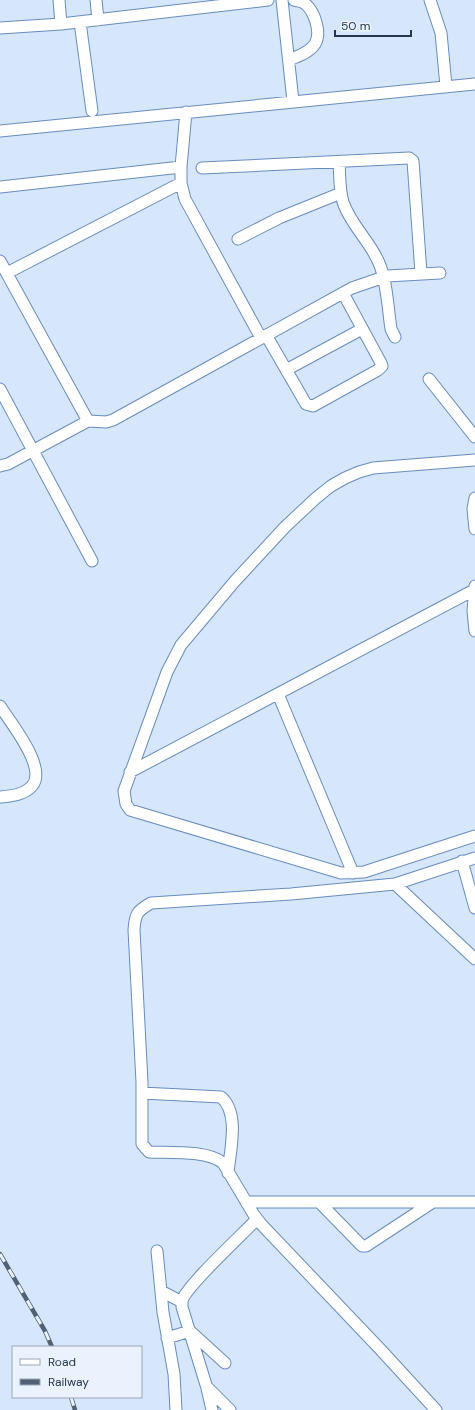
<svg xmlns="http://www.w3.org/2000/svg" width="475" height="1410" font-family="'DM Sans',sans-serif">
  <rect width="100%" height="100%" fill="#d6e6fb"/>
  <g fill="none" stroke-linecap="round" stroke-linejoin="round">
    <g stroke="#688cbd" stroke-width="13">
      <path id="minor" d="M59,0l2,24
        M96,0l2,20
        M282,0l11,101
        M430,0l11,33 5,53
        M80,22l12,89
        M0,28l61,-4 207,-24
        M289,60c9,-4 20,-7 26,-16 7,-12 -1,-34 -11,-41 -3,-2 -7,-2 -10,-3
        M186,112l-5,55v16l4,16 76,139
        M0,131l475,-47
        M339,162c1,13 0,27 4,40 7,22 27,39 36,61 8,18 9,47 12,66l4,8
        M202,168l207,-10 4,3 8,112
        M0,187l181,-20
        M238,239l41,-21 62,-25
        M0,261l88,160
        M7,273l174,-90
        M266,335l40,69 7,2 65,-36 4,-4 -1,-3 -38,-70
        M286,370l76,-41
        M429,379l46,58
        M0,389l92,172
        M475,460l-102,8 -14,4 -14,6 -14,8 -15,12 -31,29 -50,54 -54,64 -14,27 -43,119 2,13 4,6 211,63 23,-1 111,-36
        M0,466l8,-2 80,-43 18,1 7,-2 239,-132 35,-12 53,-3
        M475,498l-2,11 2,20
        M475,586l-2,25 2,20
        M278,694l75,179
        M0,706c10,16 48,62 32,80 -8,9 -21,10 -32,11
        M130,772l344,-182
        M462,861l13,47
        M395,884l80,75
        M142,1093l79,4c19,16 9,54 7,76
        M246,1202h229
        M319,1202l43,44h4l67,-44
        M157,1251l6,61 11,62 2,36
        M161,1291l21,11
        M167,1338l23,-7 35,32
        M208,1388l22,22
        M212,1410l-5,-22 -25,-81c0,-1 0,-5 0,-6 3,-14 62,-68 75,-82
        M436,1410l-56,-61 -119,-125 -7,-9 -31,-52c-16,-13 -53,-10 -74,-11l-7,-8v-62l-8,-152c1,-16 3,-19 17,-27l140,-9 104,-10 80,-26"/>
    </g>
    <use href="#minor" stroke="#fff" stroke-width="11"/>
    <g stroke="#526176" stroke-width="4.5">
      <path id="rail" d="M0,1254l45,77 7,16
        M71,1397l4,13"/>
    </g>
    <use href="#rail" stroke="#eaf2fd" stroke-width="3" stroke-dasharray="9" stroke-linecap="butt"/>
  </g>
  <rect x="12" y="1346" width="130" height="52" fill="#eaf2fd" stroke="#9ca7b6"/>
  <rect x="20" y="1359" width="20" height="6" fill="#ffffff" stroke="#9ca7b6"/>
  <text x="48" y="1366" font-size="12" fill="#27364b">Road</text>
  <rect x="20" y="1379" width="20" height="6" fill="#526176" stroke="#9ca7b6"/>
  <text x="48" y="1386" font-size="12" fill="#27364b">Railway</text>
  <path d="M335 30v6h76v-6" fill="none" stroke="#27364b" stroke-width="2"/>
  <text x="341" y="30" font-size="12" fill="#27364b" stroke="#eaf2fd" stroke-width="3" paint-order="stroke">50 m</text>
</svg>
